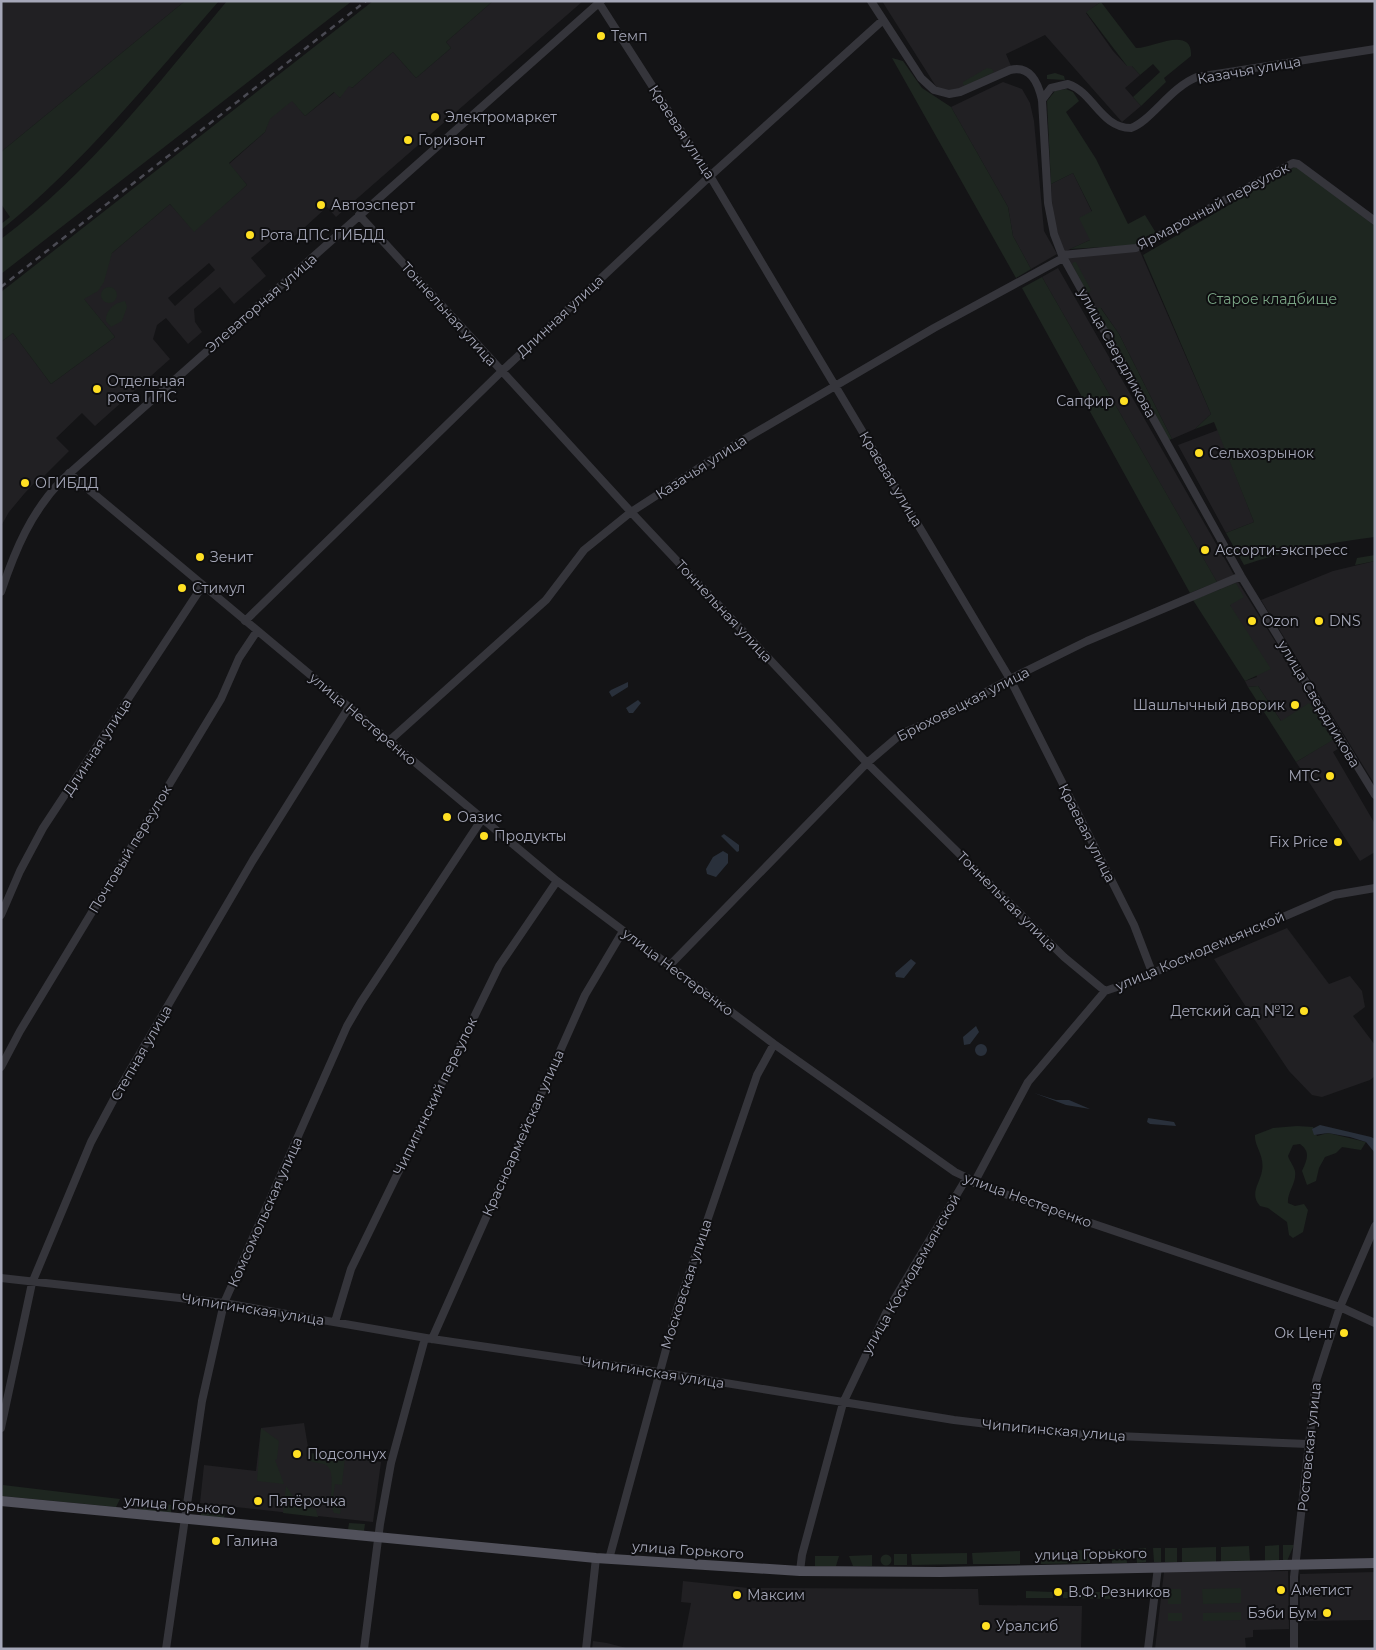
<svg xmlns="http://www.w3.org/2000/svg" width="1376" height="1650" font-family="Montserrat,sans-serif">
  <rect width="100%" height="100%" fill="#141416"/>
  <path fill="#212023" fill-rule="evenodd" d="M1,1h184l-184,151z
    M493,1h90l-247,216 -9,-10 -22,20 6,8 -7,6 -7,-7 -9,8 -15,-3 -22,19 15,18 -32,28 -14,-17 -26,22 1,13 7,10 -14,12 -22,-26 -9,7 -4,14 17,20 -75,67 -13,-13 -26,25 13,13 -27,27 1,2 -2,3 -4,-3 -13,14 -15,18 -8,14v-184l12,-9 38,51 64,-47 -42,-51 97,-82 24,27 53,-46 -18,-21 36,-32 4,-13 23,-19 13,16 30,-24 5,6 3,-7 6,-6 3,3 41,-36 23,26 35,-30 -5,-6zM209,263l6,7 -40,36 -7,-8z
    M882,1h220l-16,12 27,38 14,15h5l8,9 -15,13 16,18 -19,16 -77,-87 -39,19 5,12 -50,23 -12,2 -12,-3z
    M1003,82l19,7 8,14 4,18 10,110 13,23 -26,15 -18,-33 -5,-29 -57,-100z
    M1073,173l19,39 -2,28 -26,12 -11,-34 -2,-34z
    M1139,249l72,165 -16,15 -23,10 -53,-105 -18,-26 -5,2 -29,-54z
    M1058,268l180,314 103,165 -8,5 42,72v28l-15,9 -64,-99 36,-22 -51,-19 -23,-35 -10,1 -3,-6 12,-4 -27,-72 -188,-328z
    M1218,430l36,92 -28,11 -48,-88z
    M1375,561v224l-114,-185 72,-29z
    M1287,928l42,56 21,-8 12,15 3,16 -12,9 22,29v31l-5,4 -48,17 -10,-2 -23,-24 -75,-112z
    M304,1423l5,30 72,9 -8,60 -173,-19 4,-38 52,6 5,-43z
    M1288,1571l1,58 -36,1v7l-8,1 1,11h-91l9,-77z
    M1375,1572v48l-75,1v-47z
    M683,1581l65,7 230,1 1,16 103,1 -1,43h-399l9,-46 -10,-1z
    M593,1641l14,2 23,6h-38z"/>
  <path fill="#1e2620" d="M185,1h34c-69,79 -135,162 -218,229v-6l9,-7 -9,-13v-52z
    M227,1h125l-351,273v-35c88,-65 156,-155 226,-238z
    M373,1h120l-47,41 5,6 -35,30 -23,-26 -41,36 -3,-2 -9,12 -6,-6 -29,24 -13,-15 -22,18 -5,13 -36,31 18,22 -53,47 -24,-28 -58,49 -8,29 -6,9 -14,8 31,38 -64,47 -38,-51 -12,9v-50z
    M1101,2l35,46c14,1 57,-24 55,8l-27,22 2,4 -25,24 -8,-9 27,-25 -7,-8 -13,11 -8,-9h-5l-41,-54z
    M892,58l11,3 19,27 29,19 57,100 5,29 18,33 -15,9z
    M987,68l5,1 2,3 -29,14 -2,-2v-2z
    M1055,73l9,3 1,4 -18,-1v-4z
    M1066,89l7,3 6,9 -13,11 30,47 32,65 17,-9 11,18 -19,12 -67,4 20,-9 -11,-22 13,-7 -19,-38 -22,11 -4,-83 8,-10z
    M1296,166l79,60v311c-45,6 -89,13 -131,28l-18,-32 28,-11 -40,-100 -19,7 16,-15 -68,-159z
    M1074,262h2l15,28 -2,3h-2l-15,-29z
    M1042,277l175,305 -27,11 -168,-305z
    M101 295a8 8 0 1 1 16 0a8 8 0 1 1-16 0Z
    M125,301l2,6 -5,14 -11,6 -5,-6c-1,-10 9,-19 19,-20z
    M1100,307l19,27 53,105 -4,1 -72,-130z
    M1375,555v6l-20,4 2,-7z
    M1236,583l8,14 -14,8 41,64 -26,12 -52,-81z
    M1258,686l23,35 28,-18 24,37 -37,22 -48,-75z
    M1297,1126l16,1 4,9 11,-3 38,9 -5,8 -19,-3 -6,6 -11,4 -6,11 -3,13 -9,4 -5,-14c5,-11 9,-19 -2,-27l-7,1 -5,11c2,6 6,10 7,15 2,12 -8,21 -7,32l7,3 9,-2 4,6 -5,22 -10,6 -4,-3 -2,-13 -19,-14 -8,-2c-11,-12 0,-23 2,-35 3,-16 -8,-25 -7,-36l18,-7z
    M261,1428l18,13 -2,18 -2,1 9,24 -27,-3z
    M308,1453l37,4 -3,28 -7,-1 -3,21 9,1 -1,8 -6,-1c-8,-13 4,-40 -8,-48 -5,-2 -11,-2 -16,-4z
    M3,1485l117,14 -4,8 -114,-11z
    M286,1486l11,16 19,8 2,7 -35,-4z
    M133,1500l39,5 -1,8 -35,-4z
    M201,1507l25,3 -2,8 -23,-2z
    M349,1523l16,1 -1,7 -16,-1z
    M1279,1545v16h-14v-15z
    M1283,1545h11l-7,16h-4z
    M1249,1546l1,15 -29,1v-15z
    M1216,1547v15h-34v-14z
    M1146,1548v14l-9,1 -1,-14z
    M1153,1548h8v14h-7z
    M1165,1548h12v14h-12z
    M1112,1549h14l1,14h-15z
    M1090,1550v13l-49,1v-13z
    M1020,1551v13h-47l-1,-11z
    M967,1553v11l-55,1 -1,-11z
    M894,1554h13v11h-13z
    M880.5 1560a5.5 5.5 0 1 1 11 0a5.5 5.5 0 1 1-11 0Z
    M872,1555v11h-19l-4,-10z
    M815,1556h24l-3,10h-21z
    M1241,1588v15l-38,1 -1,-15z
    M1168,1589h13v15h-13z
    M1026,1591l27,1v6h-27z
    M1063,1592h47v7l-47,-1z
    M1241,1612v8l-38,1v-8z
    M1168,1613h14v8h-14z"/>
  <path fill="#29303b" d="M628,682v5l-16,10 -3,-5 2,-2z
    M638,700l3,3 -8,10h-4l-3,-5z
    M724,834l15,11v6l-2,1 -16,-16z
    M723,851l5,3v9l-12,14 -9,-3 -1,-5 7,-12z
    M911,959l5,4 -12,15 -8,-1 -1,-4z
    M976,1026l3,6 -9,12 -6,1 -1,-8z
    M975 1050a6 6 0 1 1 12 0a6 6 0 1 1-12 0Z
    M1034,1093l22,7h13l21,9 -24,-4z
    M1148,1118l26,4 2,4 -26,-2 -3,-2z
    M1320,1125l51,12 4,2v14l-9,-11 -16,-5 -22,-4 -14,2 -2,-6z"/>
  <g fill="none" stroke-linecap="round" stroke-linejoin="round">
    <path stroke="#35353b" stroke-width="8" d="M871,1l50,77 13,12 15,4 11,-2 50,-22c20,-5 28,12 32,30l6,103 6,31 8,21 179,321 134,219
      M599,3l111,173 300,503 124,246 18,47
      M1042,100l9,-12 17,-4c25,8 33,44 63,44 20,-7 40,-41 66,-51l178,-28
      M359,215l272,297 236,251 197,194 41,34
      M1062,255l74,-7 157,-85 5,1 77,57
      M69,473l488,408 217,163 181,128 38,18 347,117 35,16
      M1,592c14,-42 30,-80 61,-112l539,-479
      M245,621l256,-249 209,-196 173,-156
      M389,741l157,-141 38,-50 47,-38 100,-65 203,-119 129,-70
      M1,915l19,-44 23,-43 160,-243
      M670,965l197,-202 34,-29 35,-15 74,-40 77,-38 154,-65
      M1,1067l19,-36 201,-332 18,-41 18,-27
      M974,1183l54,-101 77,-91 27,-9 202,-87 41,-7
      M1,1278l223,25 208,36 226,33 296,48 115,14 239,10
      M335,1322l16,-53 148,-303 58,-85
      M432,1339l153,-344 38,-64
      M1,1428l31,-145 59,-141 31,-58 131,-224 96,-153
      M609,1559l68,-250 80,-234 17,-31
      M800,1571l2,-16 41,-152 43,-90 80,-134
      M166,1649l36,-248 22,-98 123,-277 14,-24 121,-183
      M364,1649l16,-125 11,-61 34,-125
      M586,1649l10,-91
      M1148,1649l10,-82
      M1294,1649v-72l22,-196 24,-74 35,-81"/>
    <path stroke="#51515b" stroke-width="10" d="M1,1501l595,57 204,13 140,1 435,-9"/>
    <path stroke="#4a4a53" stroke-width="2.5" stroke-dasharray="6 5" stroke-linecap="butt" d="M1,287l365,-286"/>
  </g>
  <g fill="#ffe023" stroke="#0f0f11" stroke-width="2">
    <circle cx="601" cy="36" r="5"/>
    <circle cx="435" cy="117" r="5"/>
    <circle cx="408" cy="140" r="5"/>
    <circle cx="321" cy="205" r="5"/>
    <circle cx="250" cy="235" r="5"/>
    <circle cx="97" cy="389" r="5"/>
    <circle cx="1124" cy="401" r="5"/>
    <circle cx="1199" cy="453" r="5"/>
    <circle cx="25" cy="483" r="5"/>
    <circle cx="1205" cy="550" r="5"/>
    <circle cx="200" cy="557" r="5"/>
    <circle cx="182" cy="588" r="5"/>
    <circle cx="1252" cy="621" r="5"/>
    <circle cx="1319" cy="621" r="5"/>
    <circle cx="1295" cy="705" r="5"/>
    <circle cx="1330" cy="776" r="5"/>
    <circle cx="447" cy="817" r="5"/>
    <circle cx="484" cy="836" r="5"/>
    <circle cx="1338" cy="842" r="5"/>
    <circle cx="1304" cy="1011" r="5"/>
    <circle cx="1344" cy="1333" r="5"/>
    <circle cx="297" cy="1454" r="5"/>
    <circle cx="258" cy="1501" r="5"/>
    <circle cx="216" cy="1541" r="5"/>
    <circle cx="1281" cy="1590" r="5"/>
    <circle cx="1058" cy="1592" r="5"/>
    <circle cx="737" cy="1595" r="5"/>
    <circle cx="1327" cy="1613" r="5"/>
    <circle cx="986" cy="1626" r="5"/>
  </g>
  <g text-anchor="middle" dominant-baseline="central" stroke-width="4" stroke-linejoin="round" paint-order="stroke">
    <g font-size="14" fill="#a5a7b8" stroke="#0f0f11" text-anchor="start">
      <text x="611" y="36">Темп</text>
      <text x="445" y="117">Электромаркет</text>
      <text x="418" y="140">Горизонт</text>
      <text x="331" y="205">Автоэсперт</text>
      <text x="260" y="235">Рота ДПС ГИБДД</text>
      <text x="107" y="381">Отдельная<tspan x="107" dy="16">рота ППС</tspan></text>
      <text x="1114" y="401" text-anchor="end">Сапфир</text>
      <text x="1209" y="453">Сельхозрынок</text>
      <text x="35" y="483">ОГИБДД</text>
      <text x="1215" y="550">Ассорти-экспресс</text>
      <text x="210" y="557">Зенит</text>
      <text x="192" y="588">Стимул</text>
      <text x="1262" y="621">Ozon</text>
      <text x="1329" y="621">DNS</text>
      <text x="1285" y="705" text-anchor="end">Шашлычный дворик</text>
      <text x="1320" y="776" text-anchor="end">МТС</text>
      <text x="457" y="817">Оазис</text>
      <text x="494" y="836">Продукты</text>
      <text x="1328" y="842" text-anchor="end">Fix Price</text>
      <text x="1294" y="1011" text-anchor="end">Детский сад №12</text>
      <text x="1334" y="1333" text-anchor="end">Ок Цент</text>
      <text x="307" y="1454">Подсолнух</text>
      <text x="268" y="1501">Пятёрочка</text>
      <text x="226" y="1541">Галина</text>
      <text x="1291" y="1590">Аметист</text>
      <text x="1068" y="1592">В.Ф. Резников</text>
      <text x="747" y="1595">Максим</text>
      <text x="1317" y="1613" text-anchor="end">Бэби Бум</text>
      <text x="996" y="1626">Уралсиб</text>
    </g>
    <g font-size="14" fill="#a5a7b8" stroke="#0f0f11">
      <text transform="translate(1249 70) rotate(-10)">Казачья улица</text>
      <text transform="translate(682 132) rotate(57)">Краевая улица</text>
      <text transform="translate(1213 206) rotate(-28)">Ярмарочный переулок</text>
      <text transform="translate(261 303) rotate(-41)">Элеваторная улица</text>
      <text transform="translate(449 314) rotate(48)">Тоннельная улица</text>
      <text transform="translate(560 316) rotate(-43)">Длинная улица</text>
      <text transform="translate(1117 353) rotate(61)">улица Свердликова</text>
      <text transform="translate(701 467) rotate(-33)">Казачья улица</text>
      <text transform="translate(891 479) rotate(59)">Краевая улица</text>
      <text transform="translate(724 611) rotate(47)">Тоннельная улица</text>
      <text transform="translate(963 704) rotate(-27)">Брюховецкая улица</text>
      <text transform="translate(1319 704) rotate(59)">улица Свердликова</text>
      <text transform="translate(363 719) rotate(40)">улица Нестеренко</text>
      <text transform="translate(97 747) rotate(-57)">Длинная улица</text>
      <text transform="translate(1087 833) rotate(63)">Краевая улица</text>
      <text transform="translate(130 849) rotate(-59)">Почтовый переулок</text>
      <text transform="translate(1007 901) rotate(45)">Тоннельная улица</text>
      <text transform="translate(1200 951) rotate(-23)">улица Космодемьянской</text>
      <text transform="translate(678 972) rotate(37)">улица Нестеренко</text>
      <text transform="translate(141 1053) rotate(-60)">Степная улица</text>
      <text transform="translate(435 1096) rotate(-64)">Чипигинский переулок</text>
      <text transform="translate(523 1133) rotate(-66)">Красноармейская улица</text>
      <text transform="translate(1028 1200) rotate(20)">улица Нестеренко</text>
      <text transform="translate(265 1212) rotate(-66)">Комсомольская улица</text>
      <text transform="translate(911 1274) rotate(-60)">улица Космодемьянской</text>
      <text transform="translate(686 1284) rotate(-72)">Московская улица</text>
      <text transform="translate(253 1309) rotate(9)">Чипигинская улица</text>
      <text transform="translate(653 1372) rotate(9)">Чипигинская улица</text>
      <text transform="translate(1054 1430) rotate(5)">Чипигинская улица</text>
      <text transform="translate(1309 1447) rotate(-84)">Ростовская улица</text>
      <text transform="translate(180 1505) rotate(5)">улица Горького</text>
      <text transform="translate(688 1550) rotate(4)">улица Горького</text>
      <text transform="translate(1091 1554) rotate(-1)">улица Горького</text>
    </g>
    <g font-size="14" fill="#7aa485" stroke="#0f0f11">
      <text x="1272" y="299">Старое кладбище</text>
    </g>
  </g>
  <rect width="1376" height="1650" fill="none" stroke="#a5a7b8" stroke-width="5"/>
</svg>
